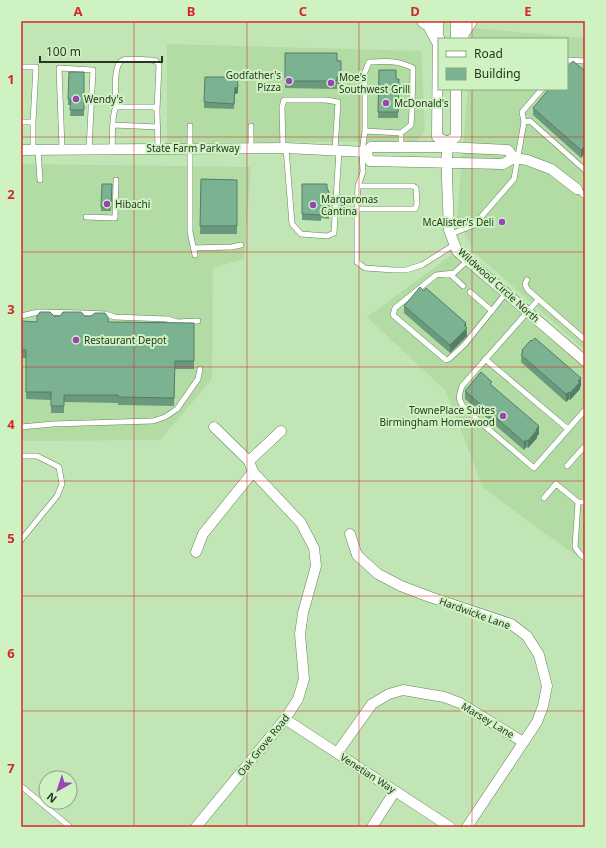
<svg xmlns="http://www.w3.org/2000/svg" width="606" height="848" font-family="'Noto Sans',sans-serif">
  <rect width="100%" height="100%" fill="#c1e5b4"/>
  <path fill="#b3dba4" d="M473,28l112,10v312l-110,-97 -18,-35 11,-129h99v-50h-95z
    M167,44l254,7 4,79 -8,11 -250,2z
    M21,164l230,3 -7,92 -31,9 -1,111 -52,61 -139,1z
    M457,251l128,110v201l-102,-74 -37,-97 -79,-74z"/>
  <g fill="none" stroke-linecap="round" stroke-linejoin="round">
    <g stroke="#658659" stroke-width="6">
      <path id="service" d="M567,60l18,1
        M21,67h15l-3,55
        M116,107c0,-10 -4,-43 7,-47 6,-2 21,0 29,0l4,1 3,4 -2,45
        M21,122h12v28
        M524,122l6,-1 55,49
        M113,125l45,2
        M190,126v106l5,23
        M365,131l36,2
        M401,147v-14l10,-8 1,-16 1,-41c-15,-8 -28,-7 -44,-6l-4,10v59l-3,21 1,20 -5,14 -1,23v53l8,6 29,2h12l16,-5 33,-21
        M251,148v-22
        M283,148l-1,-41 2,-7h42l12,2 -3,48
        M286,148l6,76 9,10 26,2 7,-3 5,-83
        M62,149l-3,-81 34,2 -4,79
        M112,149c1,-12 -1,-33 4,-42h38l3,3 1,39
        M38,150l2,30
        M577,189l8,7
        M357,209h58l2,-5 -1,-16 -3,-2h-55
        M86,217l29,1 1,-38
        M451,234l23,-9 40,-46 10,-57 -2,-10 20,-23
        M193,248l39,-1 9,-2
        M468,260l-14,13 -18,2 -41,33 -2,7 53,45 3,-1 16,-15 41,-51
        M450,274l13,12
        M527,280c-3,4 -2,6 1,10l57,50
        M470,292l22,19
        M538,300l-76,86c-4,12 -4,14 4,24l68,58 51,-58
        M21,316l17,-4 45,1 22,1 10,3 52,2 10,3 21,-1
        M485,359l83,70
        M21,427l32,-3 100,-3 12,-4 12,-8 21,-30 2,-10
        M21,456h16l22,11 3,17 -5,12 -36,44
        M567,466l18,-20
        M544,498l12,-14 22,18
        M585,502h-7l-3,45 5,7 5,4
        M21,786l49,41"/>
    </g>
    <g stroke="#658659" stroke-width="11">
      <path id="minor" d="M438,21l-1,116 10,5 9,-5v-48
        M456,21v18
        M447,147v31l2,52 8,21 128,110
        M21,150l265,-2 80,4 5,-5h76l61,3 6,8
        M366,152l4,9 133,3 11,-6 13,2 24,9 26,20
        M249,461l32,-30
        M350,534l7,21 21,19 23,12 29,11 81,27 16,12 12,19 8,31 -4,20 -6,16 -70,105
        M196,552l7,-18 50,-62
        M285,719l165,108
        M337,753l35,-49 17,-10 14,-4 41,7 16,6 63,39
        M196,827l89,-108 13,-20 6,-20 -4,-45 3,-21 13,-47 -2,-18 -13,-25 -48,-51 -4,-11 -35,-34
        M372,827l23,-36"/>
    </g>
    <g stroke="#658659" stroke-width="13">
      <path id="tertiary" d="M447,142v5"/>
    </g>
    <g stroke="#658659" stroke-width="15">
      <path id="secondary" d="M424,21l6,4 8,15
        M461,39l1,-6 8,-12"/>
    </g>
    <use href="#service" stroke="#fff" stroke-width="5"/>
    <use href="#minor" stroke="#fff" stroke-width="10"/>
    <use href="#tertiary" stroke="#fff" stroke-width="12"/>
    <use href="#secondary" stroke="#fff" stroke-width="14"/>
  </g>
  <path fill="#6a997d" d="M285,53l56,8v24l-4,-1v5l-52,-1z
    M379,70l17,9h3l-1,39h-20z
    M585,71v82l-4,5 -48,-43v-7z
    M84,72v44h-14l1,-11h-3v-6z
    M238,93l-3,1 -1,15 -30,-1v-6z
    M201,179l36,1v54h-37z
    M102,184h10l-1,27h-10z
    M302,184l25,4 2,4v27l-8,-1v3l-19,-1z
    M404,306l62,22 1,8 -17,17 -46,-40z
    M54,316h31l23,6 86,1v46h-19l-1,37 -56,-1v-2l-54,-1v11h-13v-13l-25,-1v-41h-5v-37l16,1z
    M522,350l59,36 -1,1v2l-10,11 -1,-1 -3,3 -45,-40z
    M492,386l47,48 -2,2v2l-9,10 -2,-1 -2,3 -59,-51v-8z"/>
  <path fill="#567d66" d="M238,87v6l-3,1 -1,15 1,-21z
    M585,146v7l-4,5v-8z
    M466,323l1,13 -17,17v-8z
    M581,378v8l-1,1v2l-10,11v-7z
    M569,392v7l-3,3v-8z
    M539,426v8l-2,2v2l-9,10v-7z
    M526,440v7l-2,3v-8z"/>
  <path fill="#7bb291" stroke="#567d66" d="M285,53h52v8h4v16h-4v4h-52z
    M573,61l12,10v75l-4,4 -48,-42 16,-19h18v-21z
    M379,70h17v9h3l-1,33h-20z
    M69,72h15v38h-14l1,-11h-3z
    M205,77h32l1,10 -3,1 -1,16 -30,-2z
    M201,179l36,1v46h-37z
    M102,184h10l-1,23h-10z
    M302,184h25v4l2,4v21h-8v2l-19,-1z
    M420,287l4,4 2,-3 40,35 -2,2 3,3 -17,17 -46,-39z
    M40,312h10l4,4h6l3,-4h18l4,4h6l4,-3h10l3,4v5l86,1v38h-19l-1,37 -56,-1v-2h-54v11h-13v-14h-25v-42h-5v-29l16,1v-6z
    M535,338l46,40 -3,3 2,1 -10,11 -1,-1 -3,2 -45,-39 2,-3 -1,-2 9,-10 1,1z
    M481,372l11,10 -2,2 49,42 -3,3 1,1 -9,11 -2,-1 -2,2 -59,-51z"/>
  <path fill="none" stroke="#d62828" stroke-width="1" stroke-opacity="0.55" d="M134,21v806M247,21v806M359,21v806M472,21v18M472,89v738M21,137h564M21,252h564M21,367h564M21,481h564M21,596h564M21,711h564"/>
  <g fill="#9844b2" stroke="#cef2c1" stroke-width="1.5">
    <circle cx="289" cy="81" r="4"/>
    <circle cx="331" cy="83" r="4"/>
    <circle cx="76" cy="99" r="4"/>
    <circle cx="386" cy="103" r="4"/>
    <circle cx="107" cy="204" r="4"/>
    <circle cx="313" cy="205" r="4"/>
    <circle cx="502" cy="222" r="4"/>
    <circle cx="76" cy="340" r="4"/>
    <circle cx="503" cy="416" r="4"/>
  </g>
  <g text-anchor="middle" dominant-baseline="central" stroke-width="4" stroke-linejoin="round" paint-order="stroke">
    <g font-size="10" fill="#293623" stroke="#cef2c1" text-anchor="start">
      <text x="281" y="75" text-anchor="end">Godfather's<tspan x="281" dy="12">Pizza</tspan></text>
      <text x="339" y="77">Moe's<tspan x="339" dy="12">Southwest Grill</tspan></text>
      <text x="84" y="99">Wendy's</text>
      <text x="394" y="103">McDonald's</text>
      <text x="321" y="199">Margaronas<tspan x="321" dy="12">Cantina</tspan></text>
      <text x="115" y="204">Hibachi</text>
      <text x="494" y="222" text-anchor="end">McAlister's Deli</text>
      <text x="84" y="340">Restaurant Depot</text>
      <text x="495" y="410" text-anchor="end">TownePlace Suites<tspan x="495" dy="12">Birmingham Homewood</tspan></text>
    </g>
    <g font-size="10" fill="#293623" stroke="#cef2c1">
      <text x="193" y="148">State Farm Parkway</text>
      <text transform="translate(499 285) rotate(42)">Wildwood Circle North</text>
      <text transform="translate(475 613) rotate(20)">Hardwicke Lane</text>
      <text transform="translate(488 720) rotate(31)">Marsey Lane</text>
      <text transform="translate(263 745) rotate(-51)">Oak Grove Road</text>
      <text transform="translate(368 773) rotate(33)">Venetian Way</text>
    </g>
  </g>
  <rect width="606" height="848" fill="none" stroke="#cef2c1" stroke-width="44"/>
  <rect x="438" y="38" width="130" height="52" fill="#cef2c1" stroke="#8ca782"/>
  <rect x="446" y="51" width="20" height="6" fill="#ffffff" stroke="#8ca782"/>
  <text x="474" y="58" font-size="12" fill="#293623">Road</text>
  <rect x="446" y="68" width="20" height="12" fill="#7bb291" stroke="#8ca782"/>
  <text x="474" y="78" font-size="12" fill="#293623">Building</text>
  <g transform="translate(58 790) rotate(219)"><circle r="19" fill="#cef2c1" stroke="#8ca782"/>
  <path d="M0-3L7 15L0 10L-7 15Z" fill="#9844b2"/>
  <text y="-6" font-size="11" font-weight="bold" text-anchor="middle" fill="#293623">N</text>
  </g>
  <path d="M40 56v6h122v-6" fill="none" stroke="#293623" stroke-width="2"/>
  <text x="46" y="56" font-size="12" fill="#293623" stroke="#cef2c1" stroke-width="3" paint-order="stroke">100 m</text>
  <rect x="22" y="22" width="562" height="804" fill="none" stroke="#d62828" stroke-width="1.5"/>
  <g font-size="13" text-anchor="middle" font-weight="bold" fill="#d62828">
    <text x="78" y="16">A</text>
    <text x="191" y="16">B</text>
    <text x="303" y="16">C</text>
    <text x="415" y="16">D</text>
    <text x="528" y="16">E</text>
    <text x="11" y="84">1</text>
    <text x="11" y="199">2</text>
    <text x="11" y="314">3</text>
    <text x="11" y="429">4</text>
    <text x="11" y="543">5</text>
    <text x="11" y="658">6</text>
    <text x="11" y="773">7</text>
  </g>
</svg>
